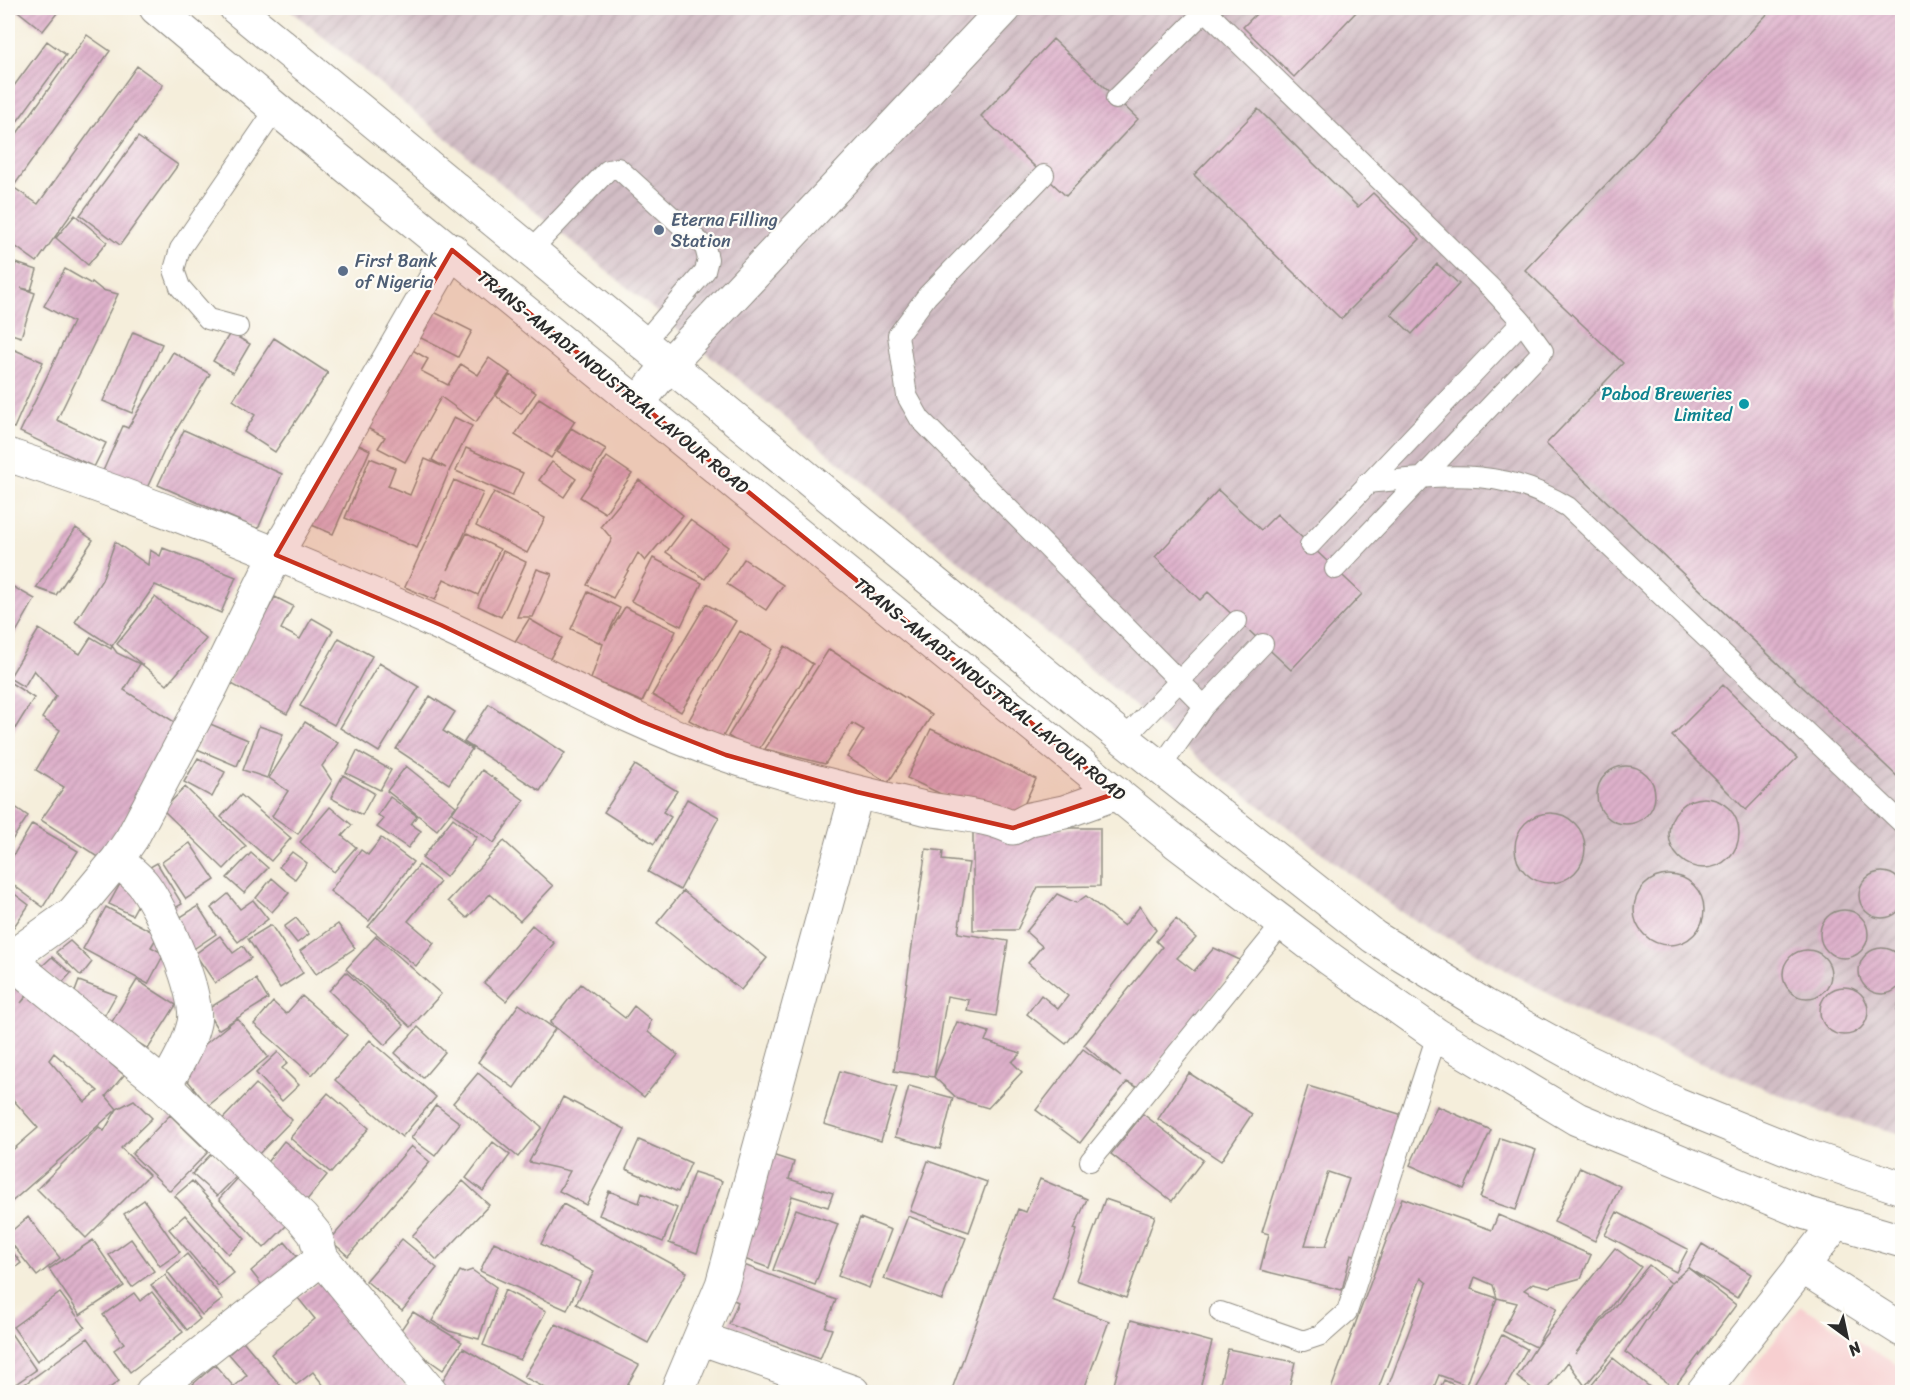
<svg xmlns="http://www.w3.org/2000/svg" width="1910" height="1400" font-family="Sriracha,sans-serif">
  <defs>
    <pattern id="industrial-furrows" width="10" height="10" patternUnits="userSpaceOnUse" patternTransform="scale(1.5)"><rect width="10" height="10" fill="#d2bdc5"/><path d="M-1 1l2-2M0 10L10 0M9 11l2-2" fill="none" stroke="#b4a3a9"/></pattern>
    <pattern id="building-hatch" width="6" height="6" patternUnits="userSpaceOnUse" patternTransform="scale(1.5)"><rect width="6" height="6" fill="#deb1cb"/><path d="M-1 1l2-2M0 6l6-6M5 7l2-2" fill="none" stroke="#bf98ae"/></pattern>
  </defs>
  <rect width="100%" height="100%" fill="#fdfcf7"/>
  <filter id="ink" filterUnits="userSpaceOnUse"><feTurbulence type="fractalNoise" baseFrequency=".0167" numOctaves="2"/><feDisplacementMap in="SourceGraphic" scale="12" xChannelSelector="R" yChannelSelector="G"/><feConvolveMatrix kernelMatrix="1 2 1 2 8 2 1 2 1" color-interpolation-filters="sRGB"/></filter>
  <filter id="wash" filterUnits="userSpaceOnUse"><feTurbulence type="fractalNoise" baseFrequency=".008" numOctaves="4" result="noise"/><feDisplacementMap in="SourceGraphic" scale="24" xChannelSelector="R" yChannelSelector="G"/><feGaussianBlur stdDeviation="1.35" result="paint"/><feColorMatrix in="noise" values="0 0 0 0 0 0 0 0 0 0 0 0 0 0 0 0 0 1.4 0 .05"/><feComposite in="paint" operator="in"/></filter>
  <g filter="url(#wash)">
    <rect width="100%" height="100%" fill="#f5eedb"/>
    <path fill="#f7cfd0" d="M1801,1306l101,62v24h-168z"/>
    <path fill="url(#industrial-furrows)" d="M288,8h1614v1126l-81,-22 -234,-97 -188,-104 -183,-138z"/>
    <g id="blocks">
      <path fill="url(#building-hatch)" fill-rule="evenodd" d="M14,8h47l-18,23z
        M1262,8h98l-66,69 -51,-50z
        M1773,8h129v773l-356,-337 77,-81 -98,-93z
        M87,35l23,16 -97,136 25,17 99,-138 26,19 -126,177 -29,-21v-95z
        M1053,39l85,80 -72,77 -85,-80z
        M47,41l19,14 -58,79v-40z
        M1258,109l100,98 15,-14 47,46 -79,80 -147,-144z
        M138,137l40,28 -58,80 -40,-30z
        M75,215l32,27 -19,23 -32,-27z
        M16,263l21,7 -6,20 -10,-2 14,5 -14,44 -13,-4v-44z
        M1437,264l22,20 -47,50 -21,-20z
        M65,269l26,15 1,-2 10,8 16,4 -61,126 49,23 -12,24 -74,-35 53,-110 -29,-16z
        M430,310l42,21 -14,26 -41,-21z
        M133,332l29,12 -30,69 -29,-12z
        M230,333l20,11 -17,29 -20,-12z
        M274,338l54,35 -53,79 -31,-20 11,-17 -22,-15z
        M404,345l24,14 -7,12 27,14 13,-21 17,11 11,-17 21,15 -34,49 -35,-25 -36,65 -27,-14 7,-11 -24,-12z
        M8,347l35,15 -29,66 -6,-2z
        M173,352l37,22 -43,71 -21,45 -43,-19 20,-45 5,2z
        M510,375l26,18 -15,21 -25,-18z
        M539,398l36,23 -24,37 -36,-23z
        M454,417l18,9 -22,43 -33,79 -72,-30 25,-60 25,10 -7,18 22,9 15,-36 21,9 -14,-8z
        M571,428l35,21 -14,23 -35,-20z
        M184,430l98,44 -24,55 -100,-44z
        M344,438l26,12 -37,84 -26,-11z
        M466,448l57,25 -11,23 -56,-25z
        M607,457l25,17 -27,39 -25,-16z
        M552,462l24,17 -12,18 -25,-17z
        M454,480l29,13 -35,77 19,-37 33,16 -22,46 -34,-16 -9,21 -30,-13z
        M639,480l44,35 -38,46 -7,-8 -25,45 -26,-13 25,-46 -11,-13z
        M1218,490l43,40 16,-16 85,80 -71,76 -83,-78 -8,8 -45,-43z
        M494,492l51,26 -18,35 -51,-27z
        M690,520l38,27 -23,32 -39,-27z
        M76,528l17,12 -37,55 -20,-7z
        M115,542l33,23 2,-15 10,6 3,-8 73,29 -15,36 -66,-28 -43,61 5,7 23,11 -16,26 60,38 -84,130 -59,-38 23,-33 -28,-17 24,-40 -18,-12 14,-22 -22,-26 -10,17 -15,-9 30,-49 41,25 11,-17 20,12 1,-3 -37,-24 27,-42z
        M503,551l23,11 -25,55 -23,-11z
        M653,558l49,25 -21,43 -50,-25z
        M744,559l39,26 -17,25 -39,-26z
        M537,569l15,5 -19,43h-16z
        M8,584l27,15 -27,47z
        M588,592l32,16 -15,32 20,-33 51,24 -34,71 -51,-23 12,-35 -32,-15z
        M155,597l51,42 -39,46 -50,-41z
        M275,597l18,9 -12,23 19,10 12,-21 21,12 -46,84 -59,-32z
        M706,604l30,17 -55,91 -29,-17z
        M529,619l33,19 -14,24 -34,-19z
        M740,631l32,18 -50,89 -33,-18z
        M339,638l33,18 -38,69 -34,-19z
        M785,646l28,18 -57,90 -28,-18z
        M829,649l103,66 -44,68 -41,-26 17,-27 -12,-7 -27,41 -60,-15z
        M379,663l40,24 -40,65 -39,-24z
        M8,681l26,17 -26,42z
        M1723,685l74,73 -51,52 -74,-74z
        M430,696l25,16 -12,19 29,18 -23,35 -53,-35z
        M489,704l76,49 -25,38 -76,-49z
        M305,722l33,21 -16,23 10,15 -34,53 -26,-18 16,-25 -19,-13z
        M208,723l40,17 -11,26 -40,-17z
        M259,726l24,8 -16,44 -24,-8z
        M931,729l105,50 -23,49 -106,-50z
        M357,751l34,19 -11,20 -34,-17z
        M198,758l27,14 -13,25 -28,-15z
        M635,765l42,26 -14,21 8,5 -17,27 -50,-32z
        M1597 795a29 29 0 1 1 58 0a29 29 0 1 1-58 0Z
        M406,766l50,40 -19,24 -50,-39z
        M482,770l42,30 -30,43 -42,-30z
        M343,775l31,18 -12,22 -31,-17z
        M185,787l61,59 -22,23 -61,-59z
        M241,795l50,43 -20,23 -50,-44z
        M390,797l27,19 -6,8 10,7 -13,17 -31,-21 7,-8 -6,-4z
        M1669 833a35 35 0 1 1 70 0a35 35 0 1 1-70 0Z
        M687,799l32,18 -39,73 -32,-18z
        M8,802l20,14 -20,30z
        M330,807l22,18 -10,11 14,11 -22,25 -34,-30z
        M1515 848a35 35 0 1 1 70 0a35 35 0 1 1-70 0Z
        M453,818l24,19 -31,40 -24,-19z
        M32,824l46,27 -35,56 -35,-26v-17z
        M973,828h127v58l-62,1 -21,43h-44z
        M381,838l32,24 -44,59 -39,-30 31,-41 7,5z
        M504,841l49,45 -33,35 -30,-27 -23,24 -19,-17z
        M190,843l25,37 -29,19 -24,-37z
        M926,849l17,2 -1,9 27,3 -11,70 50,8 -12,75 -29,-5 2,-11 -22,-4 -13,81 -40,-6z
        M292,852l15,11 -12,16 -16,-12z
        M251,853l17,15 -24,25 -17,-15z
        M157,863l25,41 -14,8 -25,-41z
        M419,865l21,17 -32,39 26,22 -18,23 -48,-39z
        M1859 895a23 23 0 1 1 46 0a23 23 0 1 1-46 0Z
        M1634 910a35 35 0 1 1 70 0a35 35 0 1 1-70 0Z
        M272,878l17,15 -17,19 -16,-14z
        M120,884l23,11 -11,20 -23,-11z
        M8,889l21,16 -16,23 -5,-3z
        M683,891l84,67 -26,32 -84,-67z
        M228,894l12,15 13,-9 15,19 -30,23 -27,-34z
        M1057,894l19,9 10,-7 38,30 16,-20 16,24 -90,114 -39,-30 14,-19 17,14 10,-13 -40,-33 14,-17 -16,-14z
        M198,906l18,28 -27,18 -18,-29z
        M106,907l52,28 -7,12 13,7 -16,30 -65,-35z
        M1820 934a24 24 0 1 1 48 0a24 24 0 1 1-48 0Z
        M1902,915v30l-4,-20z
        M296,918l13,16 -12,9 -13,-16z
        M1176,919l20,19 -19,20 17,13 20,-23 26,12 -101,128 -12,-6 -47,61 -44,-33 47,-61 38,28 -37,-32 78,-98 -6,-6z
        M338,924l17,24 -39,26 -16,-23z
        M271,925l32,48 -23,15 -32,-49z
        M532,925l22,18 -48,58 -22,-18z
        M220,936l13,17 10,-7 8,12 -36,25 -20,-29z
        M376,936l65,58 -30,33 -65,-58z
        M70,941l22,21 -11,14 -25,-24z
        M1859 971a23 23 0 1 1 46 0a23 23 0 1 1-46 0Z
        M1783 974a24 24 0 1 1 48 0a24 24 0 1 1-48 0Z
        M52,957l19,16 -11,12 -20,-17z
        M8,972l23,18 -10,13 8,-9 95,81 -18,21 11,13 17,-9 18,18 -31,30 28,27 -63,63 -49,-49 62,-62 5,4 13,-22 -109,96v-51l30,-26 -30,-34zM54,1053l44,38 -13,11 -36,-42z
        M346,972l58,53 -19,20 -56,-54z
        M256,979l12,20 -50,31 -12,-20z
        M137,980l39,25 -28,44 -38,-24z
        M79,981l37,14 -13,23 -30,-21z
        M581,984l44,34 9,-12 17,14 -3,12 30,23 -34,42 -94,-74z
        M1820 1011a24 24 0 1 1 48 0a24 24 0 1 1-48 0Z
        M1902,992v30l-5,-12z
        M302,996l45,39 -35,40 -58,-51 19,-22 13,12z
        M519,1004l36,25 -41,59 -36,-26z
        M237,1018l31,39 -60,49 -31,-39z
        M957,1022l32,10 -4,9 36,12 -9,9 10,10 -34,36 -30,-9 -24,-22z
        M418,1027l27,25 -22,26 -28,-25z
        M370,1040l66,57 -34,40 -67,-57z
        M278,1052l10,11 -6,5 17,17 -17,16 -26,-28z
        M840,1071l57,16 -16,54 -57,-17z
        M478,1073l64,54 -24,30 -65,-54z
        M1189,1073l63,41 -31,47 -63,-42z
        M256,1084l36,36 -41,42 -36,-35z
        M909,1086l44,12 -13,51 -45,-12z
        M1308,1086l98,30 -44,141 -11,-3 -9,36 -82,-20 9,-36 -7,-2zM1328,1172l21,7 -23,67 -21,-1z
        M328,1093l41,35 -38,45 -41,-35z
        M563,1097l62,32 -39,76 -27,-14 11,-20 -41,-9z
        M436,1105l24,18 -25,33 -24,-18z
        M1437,1106l54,24 -27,59 -54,-24z
        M1143,1114l60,46 -31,41 -61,-47z
        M170,1115l38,37 -38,39 -38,-37z
        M1500,1138l36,12 -20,60 -36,-12z
        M639,1140l52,23 -13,29 -52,-23z
        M284,1141l43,34 -24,30 -43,-34z
        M493,1142l17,13 -27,36 -17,-13z
        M411,1146l19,16 -82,94 -18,-16z
        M212,1153l25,23 -20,20 -25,-22z
        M769,1154l25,8 -5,17 44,14 -5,14 -36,-11 -23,72 -33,-12z
        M928,1161l59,21 -18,50 -59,-21z
        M1580,1167l40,19 -25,55 -41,-19z
        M694,1172l28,9 -25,72 -28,-10z
        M238,1178l51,45 -25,25 -45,-49z
        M1040,1179l47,20 -13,30 3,1 -25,70 57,21 -26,71h-132l67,-183 8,3z
        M192,1181l53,58 -17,15 -53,-58z
        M463,1181l26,24 -52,55 -25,-24z
        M609,1191l30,12 3,-10 35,15 -14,34 -64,-27z
        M1402,1198l90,32 6,-15 93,40 -10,23 -32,9 -16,-4 -9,7 33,18 -21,39 -33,-16 14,-28 -20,-5 -31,87 -27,-10 -7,17h-46l41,-109 -6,-5 -44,114h-47zM1475,1277l18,8 4,13 -26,-9z
        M1105,1199l50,17 -29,82 -50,-18z
        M144,1200l36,52 -20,14 -36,-52z
        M563,1204l124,68 -39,71 -72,-39 18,-32 -53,-28z
        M796,1209l42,15 -23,61 -42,-15z
        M1617,1212l71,37 -12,23 -71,-37z
        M185,1215l49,58 -16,13 -49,-57z
        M908,1216l58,22 -24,62 -58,-21z
        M28,1217l32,41 -23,18 -29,-37v-5z
        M860,1218l31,12 -22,58 -31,-12z
        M131,1239l23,32 -22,16 -23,-32z
        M402,1239l35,29 -35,43 -36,-30z
        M93,1240l31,46 -44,29 -31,-46z
        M285,1242l15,18 -35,29 -14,-18z
        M494,1242l86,40 -13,28 -87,-39z
        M1702,1244l49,30 -14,24 -49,-30z
        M8,1246l13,17 -13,10z
        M1615,1248l26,19 -66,87 74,-89 22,18 17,-15 48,37 -62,83 -49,-36 45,-68 -85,102 -17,-24 -23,30h-8l-20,-15 19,-30z
        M187,1254l36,45 -21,16 -35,-44z
        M736,1262l100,38 -11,27 7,2 -12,30 -91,-35 9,-22 -15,-7z
        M472,1270l24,17 -17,52 -30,-8 -17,-10 28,-50 4,2z
        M165,1275l35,44 -13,11 -36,-45z
        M324,1278l84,110 -6,4h-73l-16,-20 -17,13 -25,-31 44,-35 -17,-21z
        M505,1290l41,21 -26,49 -37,-15z
        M152,1292l31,40 -53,40 -16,-22 10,-7 -21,-28 31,-22 6,8z
        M60,1293l25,34 -48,34 -24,-34z
        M413,1312l49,30 -19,28 -47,-33z
        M1131,1320l81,22 -13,50h-87z
        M556,1324l83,41 -16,27h-70l-29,-15z
        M8,1329l28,41 -22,15 -6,-9z
        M1502,1335l25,14 -24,43h-14l-15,-8z
        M88,1338l31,43 -15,11h-84l-2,-3z
        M243,1341l43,51h-86l-7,-8 22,-19 19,22 13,-12 -18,-21z
        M463,1348l70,41 -2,3h-96z
        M1228,1349l67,13 -7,30h-70z
        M1613,1358l43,34h-71z
        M1444,1380l25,12h-31z"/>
    </g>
  </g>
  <g filter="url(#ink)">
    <use href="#blocks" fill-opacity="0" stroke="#908c83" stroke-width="1.5"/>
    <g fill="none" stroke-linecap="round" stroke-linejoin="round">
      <g stroke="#908c83" stroke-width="22">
        <path id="lane" d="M1205,10l287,279 30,33 21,29 -208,218
          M1116,99l92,-91
          M1044,175l-117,121 -29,39 9,61 13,23 284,287
          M531,250l77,-80 10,-2 87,79 3,12 -3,12 -61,71
          M238,327l-30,-8 -28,-32 -6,-17 6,-21 96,-140
          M1367,483c77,-7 131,-18 201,24l334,316
          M1310,545l212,-223
          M1124,739l113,-118
          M1160,768l44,-62 59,-62
          M1090,1161l193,-238
          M1220,1312l83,29 18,-6 26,-23 90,-277"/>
      </g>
      <g stroke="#908c83" stroke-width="35">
        <path id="street" d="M638,403l32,-40 335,-355
          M8,455c146,48 291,106 432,169 95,43 186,97 286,131 64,22 132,37 198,53 29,6 63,7 89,20l17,-9 34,-7 53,-19
          M117,860c9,8 20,16 27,25 18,24 56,109 50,138 -5,22 -18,43 -29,63
          M8,959l157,127 137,132 13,16 7,24 109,134
          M9,959l64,-46 44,-53 15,-22 78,-148 66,-135 176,-305
          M1801,1266l101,64
          M700,1338l153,54
          M152,1392l170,-134
          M677,1392l45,-107 135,-493
          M1703,1392l134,-170"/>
      </g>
      <g stroke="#908c83" stroke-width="35">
        <path id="primary" d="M156,8l120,101 900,733 154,117 107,76 140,84 229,94 96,28
          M236,8l888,731 250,198 110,68 96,53 97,46 124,50 101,34"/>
      </g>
      <use href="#lane" stroke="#fff" stroke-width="20"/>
      <use href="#street" stroke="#fff" stroke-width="33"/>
      <use href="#primary" stroke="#fff" stroke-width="33"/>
    </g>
  </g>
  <path fill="#c8321e" fill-opacity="0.2" stroke="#c8321e" stroke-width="4.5" stroke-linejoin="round" d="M452,250l665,543 -104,35 -156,-36 -131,-37 -86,-34 -199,-96 -165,-70z"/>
  <g fill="#5c6f8a" stroke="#fdfcf7" stroke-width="2">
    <circle cx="659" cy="230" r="6"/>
    <circle cx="343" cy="271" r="6"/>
  </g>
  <circle fill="#0f9aa8" stroke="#fdfcf7" stroke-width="2" cx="1744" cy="404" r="6"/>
  <g text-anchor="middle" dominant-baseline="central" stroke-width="4.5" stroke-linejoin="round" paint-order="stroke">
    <g font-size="18" fill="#4e5e75" stroke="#fdfcf7" text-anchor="start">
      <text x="671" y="220">Eterna Filling<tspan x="671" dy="21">Station</tspan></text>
      <text x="355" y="261">First Bank<tspan x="355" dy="21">of Nigeria</tspan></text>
    </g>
    <g font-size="18" fill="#2b2b2b" stroke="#fdfcf7">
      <text transform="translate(613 382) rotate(39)">TRANS-AMADI INDUSTRIAL LAYOUR ROAD</text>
      <text transform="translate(990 689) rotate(39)">TRANS-AMADI INDUSTRIAL LAYOUR ROAD</text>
    </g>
    <g font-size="18" fill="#0d838f" stroke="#fdfcf7" text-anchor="end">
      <text x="1732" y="394">Pabod Breweries<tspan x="1732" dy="21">Limited</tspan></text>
    </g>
  </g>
  <rect width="1910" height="1400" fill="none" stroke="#fdfcf7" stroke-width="30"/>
  <g transform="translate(1847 1337) rotate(147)" stroke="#fdfcf7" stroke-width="4.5" paint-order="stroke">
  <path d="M0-4.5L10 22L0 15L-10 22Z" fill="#2b2b2b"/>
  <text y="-9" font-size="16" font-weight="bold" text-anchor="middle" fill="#2b2b2b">N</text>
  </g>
</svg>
